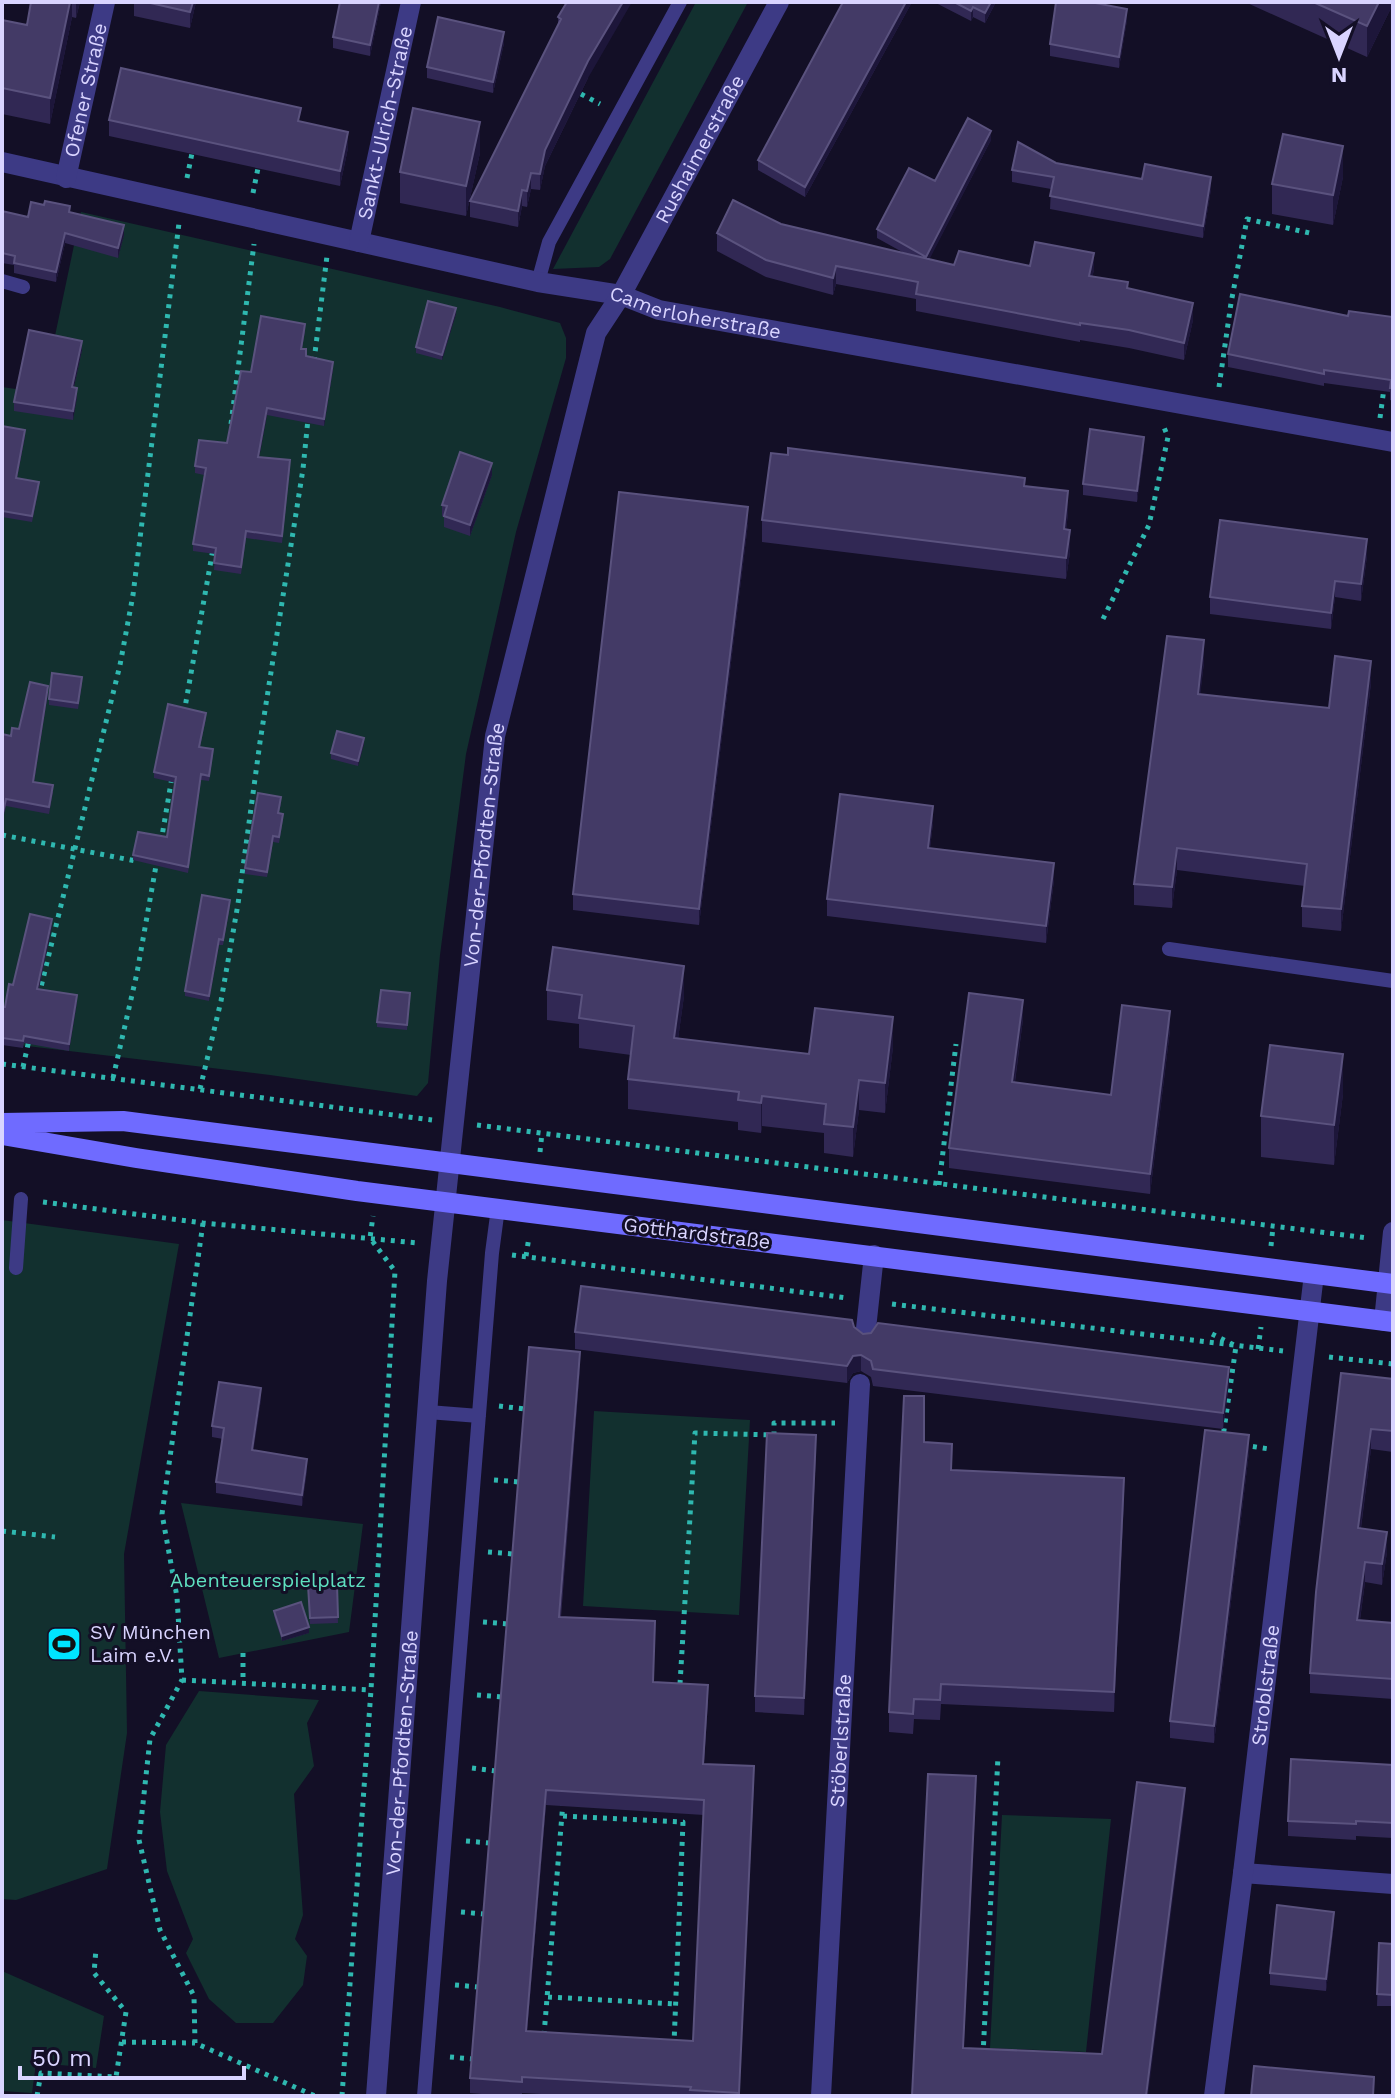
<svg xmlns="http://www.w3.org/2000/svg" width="1395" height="2098" font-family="'Work Sans',sans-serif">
  <rect width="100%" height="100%" fill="#130f26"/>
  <path fill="#12302f" d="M696,2h52l-138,257 -11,8 -46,2z
    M81,212l419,95 60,16 6,15v20l-50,174 -50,222 -26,201 -12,128 -11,13 -147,-21 -268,-32v-656l41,6z
    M2,1220l177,24 -55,310 3,179 -20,136 -91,31 -14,-1z
    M594,1411l156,9 -11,195 -156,-9z
    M181,1503l182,21 -14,108 -130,26z
    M199,1691l120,9 -12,23 7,43 -20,28 9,121 -8,24 12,17 -4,29 -30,38h-37l-27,-24 -23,-46 7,-14 -26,-68 -7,-59 6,-67z
    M1002,1815l109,4 -25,233 -96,-4z
    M2,1971l102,45 -8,52 -60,-5 -4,30 -30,-2z"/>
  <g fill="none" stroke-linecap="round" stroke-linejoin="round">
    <path stroke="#2fb8b0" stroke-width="5" stroke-dasharray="4 6" stroke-linecap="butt" d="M581,94l19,10
      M187,178l5,-25
      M253,193l5,-25
      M314,361l13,-105
      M1219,387l12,-84 16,-84 67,15
      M1380,418l4,-30
      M231,424l23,-180
      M1103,619l46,-94 19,-88 -5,-12
      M184,713l29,-164
      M2,835l134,26
      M161,842l11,-65
      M39,995l81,-330 13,-70 46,-372
      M2,1064l430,56
      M23,1067l6,-27
      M113,1078l24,-105 20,-113
      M200,1089l21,-88 17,-97 22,-162 43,-273 5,-50
      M477,1125l891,113
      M540,1152l2,-19
      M939,1185l17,-141
      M43,1202l160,21 215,20
      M203,1223l-41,291 15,83 5,83 -32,59 -11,101 21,90 34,66 1,47 120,53
      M1271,1246l2,-19
      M512,1255l335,43
      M526,1256l3,-19
      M892,1304l391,47
      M1212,1334l24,12 -13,91
      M1258,1349l3,-22
      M1329,1357l64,7
      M499,1406l26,3
      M1243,1445l26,4
      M494,1480l25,2
      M2,1531l53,6
      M488,1552l25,2
      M483,1622l25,2
      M243,1653v30
      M182,1680l189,10
      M680,1684l15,-251 79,2v-12h61
      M477,1695l25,2
      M472,1768l24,3
      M563,1816l120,6 -9,222
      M466,1841l24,2
      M461,1912l23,2
      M455,1985l24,2
      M548,1997l128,7
      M544,2035l19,-233
      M122,2042l73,1
      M983,2055l15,-299
      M450,2057l23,2
      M37,2096l4,-23 75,4 10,-65 -32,-39 2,-24
      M342,2096l29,-406 24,-419 -25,-33 3,-22"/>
    <path stroke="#3d3a85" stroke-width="14" d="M2,281l21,6
      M538,282l11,-40 131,-240
      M1169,949l224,32
      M16,1268l5,-69
      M428,1412l51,4
      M424,2096l68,-843 6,-45"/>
    <g stroke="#3d3a85" stroke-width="20">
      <path id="s1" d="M2,162l536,120 83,13 38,15 734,132"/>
      <path id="s2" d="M66,178l39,-176"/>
      <path id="s3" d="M359,242l52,-240"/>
      <path d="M1384,1321l9,-89"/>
      <path d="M865,1338l9,-83"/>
      <path d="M1243,1873l150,11"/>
      <path id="s4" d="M376,2096l61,-815 58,-545 101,-403 25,-38 158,-293"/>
      <path id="s5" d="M821,2096l39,-712"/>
      <path id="s6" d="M1214,2096l29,-223 71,-599"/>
    </g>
    <path stroke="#6f6bff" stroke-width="20" d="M2,1123l121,-2 1270,163
      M2,1135l134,23 221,33 1036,131"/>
  </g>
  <path fill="#312854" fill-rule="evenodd" d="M31,2h49l-4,16 -4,-1 -22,107 -48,-10v-94l25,5z
    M134,2h62l-6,26 -56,-12z
    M340,2h41l-11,54 -37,-8v-11z
    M567,2l21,76 -43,88 -5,24 -9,-1 -4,18 -5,-1 -4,21 -48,-10v-16l88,-176v-8z
    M843,2h69l-107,195 -47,-27v-10z
    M934,2h62l-11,21 -12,-6 -2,4z
    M1245,2h146v6l-24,49z
    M1127,20l-8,48 -69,-12v-12z
    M504,43l-11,50 -66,-15v-11z
    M109,120l192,2 47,26 -8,38 -231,-50z
    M991,140l-62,119 25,6 76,1 64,4 -2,7 36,11 65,32 -9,40 -55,-12 -49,-8v2l-164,-31v-12l-80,-15 -3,11 -67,-18 -49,-26v-18l64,-9 123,29 -27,-15v-9l58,-48z
    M480,153l-14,63 -66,-13v-31z
    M1056,163l86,16 69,10 -8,49 -153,-29 1,-20 -39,-7v-12z
    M1343,177l-10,48 -61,-11v-30z
    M2,211l26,6 42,-5 54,23 -6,23 -53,-15 -9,39 -42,-9v-8l-12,-2z
    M456,314l-14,46 -26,-7v-6z
    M1348,316l45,1v84l-3,-1v-8l-66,-9v3l-96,-19v-13z
    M305,331l-3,18 4,8 27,12 -9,57 -57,-11 -8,42 31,10 -8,76 -36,-5 -5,36 -27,-4 1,-16 -22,-3v-7l11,-69 -9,-2v-7l32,-23 24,-71z
    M82,350l-8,37 3,10 -4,23 -59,-9v-9z
    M2,426l23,10 -8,42 22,10 -7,34 -30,-5z
    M1144,448l-7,54 -54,-7v-11z
    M492,475l-22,61 -26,-9v-10l-2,-1v-11z
    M1025,486l43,27 -2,17 4,22 -4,27 -304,-37v-22z
    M748,523l-49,402 -126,-15v-16z
    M1367,556l-6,45 -26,-4 -4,32 -121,-15v-17z
    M1204,662l-4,32 129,14 42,-25 -30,248 -39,-4v-21l3,-20 -128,-16 -5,38 -38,-3v-21z
    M82,683l-4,26 -29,-4v-6z
    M48,692l-14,90 19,10 -4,22 -43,-8 -4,18 9,-88 8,-7z
    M206,718l-6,29 13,7 -4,27 -8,-1 -13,93 -55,-13v-5l34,-18 9,-54 -22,-5v-6z
    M364,744l-6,22 -27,-7v-6z
    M281,803l-2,10 4,6 -4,24 -6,-1 -6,35 -22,-3v-6z
    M933,823l-3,25 124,32 -8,63 -219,-27v-17z
    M230,906l-7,39h-4l-10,56 -24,-5v-5z
    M52,926l-13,63 38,13 -8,49 -45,-8 -1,5 -21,-3v-38h3l8,-22z
    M547,990l137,6 -6,43 131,15 84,-7 -8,66 -26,-3 -6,47 -29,-4v-20l-62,-7 -1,7 -23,-3v-8l-110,-13v-30l3,-24 -52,-7v-24l-32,-4z
    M410,993l-3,37 -30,-3v-5z
    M1023,1019l-8,63 96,13 59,-65 -20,164 -201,-26v-20z
    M1343,1094l-9,71 -73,-8v-41z
    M854,1327l9,7 366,49 -6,46 -350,-43 -2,-9 -10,-6 -8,2 -6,10 -272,-34v-17z
    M580,1367l-19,250 92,65 55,19 -4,63 50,17 -15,315h-161l-56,-3v3h-18l-34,-3v-15zM546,1805l158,10 -11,226 -166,-10z
    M1341,1373l52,6v73l-22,-3 -10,79 26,24 -5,33 -17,-3 -5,38 33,3v76l-83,-6v-20z
    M261,1399l-8,52 54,19 -5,36 -86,-13v-11l7,-43 -11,-2v-11z
    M924,1442l28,28 172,28 -10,214 -173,-8 -1,16 -26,-1 -1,15 -24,-2v-20z
    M816,1452l-12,263 -49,-3v-16z
    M1249,1452l-35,291 -44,-5v-17z
    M337,1584l1,39 -28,1 -2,-39z
    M274,1611l35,22 -27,8 -8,-25z
    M1393,1765v73l-37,-2v4l-68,-4v-15z
    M1334,1923l-8,68 -56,-6v-12z
    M1379,1943l14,1v62h-16z"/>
  <path fill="#1d163a" d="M70,2h2v15l-22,107v-26z
    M76,2h4l-4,16z
    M193,2h3l-6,26v-16z
    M379,2h2l-11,54v-11z
    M623,2h9l-44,76 -43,88 -5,24v-16l5,-24 43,-89z
    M906,2h6l-107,195v-10z
    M991,2h5l-11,21v-10z
    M1379,2h12v6l-24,49v-31z
    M973,7v10l-2,4v-10z
    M1127,9v11l-8,48v-11z
    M504,32v11l-11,50v-11z
    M480,122v31l-14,63v-30z
    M991,131v9l-65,126v-9z
    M348,132v16l-8,38v-15z
    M1343,146v31l-10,48v-30z
    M531,173v16l-4,18v-16z
    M1211,177v12l-8,49v-12z
    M522,190v16l-4,21v-16z
    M124,225v10l-6,23v-10z
    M65,233v10l-9,39v-10z
    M1094,253v17l-5,24v-18z
    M836,266v18l-3,11v-17z
    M1193,303v17l-9,40v-17z
    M456,308v6l-14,46v-5z
    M82,341v9l-10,46v-9z
    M333,362v7l-9,57v-7z
    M77,388v9l-4,23v-9z
    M267,408v7l-9,49v-7z
    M25,430v6l-9,47v-5z
    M1144,437v11l-7,54v-11z
    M492,463v12l-22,61v-11z
    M1068,491v22l-4,38v-22z
    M748,507v16l-49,402v-16z
    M1070,530v22l-4,27v-21z
    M1367,539v17l-6,45v-17z
    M1335,581v16l-4,32v-16z
    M1204,640v22l-6,54v-22z
    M1371,661v22l-30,248v-22z
    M48,686v6l-15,96v-6z
    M364,738v6l-6,22v-5z
    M933,806v17l-5,41v-16z
    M1177,848v22l-5,38v-21z
    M1054,863v17l-8,63v-17z
    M52,919v7l-15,70v-7z
    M219,939v6l-10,56v-5z
    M684,966v30l-10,72v-30z
    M77,995v7l-8,49v-7z
    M1023,1000v19l-11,83v-20z
    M1170,1011v19l-20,164v-20z
    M893,1017v30l-8,66v-30z
    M1343,1054v40l-9,71v-40z
    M859,1080v30l-6,47v-30z
    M762,1096v30l-1,7v-30z
    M580,1352v15l-21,265v-15z
    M861,1355v16l-8,2 -6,10v-17l6,-10z
    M1229,1367v16l-6,46v-16z
    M261,1388v11l-9,63v-12z
    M1371,1429v20l-13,99v-20z
    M816,1435v17l-12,263v-17z
    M1249,1435v17l-35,291v-17z
    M307,1459v11l-5,36v-11z
    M1124,1478v20l-10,214v-20z
    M1387,1532v20l-5,33v-21z
    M1365,1562v20l-8,58v-20z
    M309,1627v6l-27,8v-5z
    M754,1766v15l-15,315z
    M976,1776v16l-13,272v-16z
    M1185,1788v16l-37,292h-2z
    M546,1790v15l-20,241v-15z
    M1334,1912v11l-8,68v-12z"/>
  <path fill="#433a66" stroke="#5a527e" stroke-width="2" fill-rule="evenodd" d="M31,2h39l-20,96 -48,-10v-68l25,5z
    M146,2h47l-3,10z
    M340,2h39l-9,43 -37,-8z
    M567,2h56l-35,59 -43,89 -5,24 -9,-1 -4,18 -5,-1 -4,21 -48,-10 91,-182 -3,-2z
    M843,2h63l-101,185 -47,-27z
    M954,2h37l-6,11 -12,-6 -2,4z
    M1056,2h34l37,7 -8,48 -69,-13z
    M1313,2h66l-12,24z
    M438,17l66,15 -11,50 -66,-15z
    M121,68l180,40 -3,13 50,11 -8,39 -231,-51z
    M413,108l67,14 -14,64 -66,-14z
    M968,118l23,13 -65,126 -49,-28 32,-61 26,13z
    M1283,134l60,12 -10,49 -61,-11z
    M1018,142l38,21 86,16 3,-15 66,13 -8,49 -153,-30 4,-19 -42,-7z
    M733,200l48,24 173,41 5,-14 71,15 5,-24 59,11 -5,23 39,6 -1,6 66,15 -9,40 -55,-13 -49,-7v2l-164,-31 2,-12 -82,-16 -3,12 -67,-18 -49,-27z
    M45,201l25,5 -1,6 55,13 -6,23 -53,-15 -9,39 -42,-9 1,-7 -13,-3v-42l26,6 3,-15 13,3z
    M1240,294l108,22 1,-5 44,6v71h-3l1,-8 -67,-10v4l-96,-20z
    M428,301l28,7 -14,47 -26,-8z
    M261,316l44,8 -4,25h5v7l27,6 -9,57 -57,-11 -9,49 32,3 -8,76 -36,-5 -5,36 -27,-4 2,-15 -23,-4 13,-76 -11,-2 4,-26 28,3 14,-72 10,1z
    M29,330l53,11 -10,46 5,1 -4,23 -59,-9z
    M2,426l23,4 -9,48 23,4 -7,34 -30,-5z
    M1090,429l54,8 -7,54 -54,-7z
    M788,448l237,30 -1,8 44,5 -4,38 6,1 -4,28 -304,-38 9,-67 17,2z
    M460,452l32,11 -22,62 -26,-9 3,-10 -5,-1z
    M619,492l129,15 -49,402 -126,-15z
    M1220,520l147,19 -6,45 -26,-3 -4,32 -121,-16z
    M1167,636l37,4 -6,54 131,14 6,-52 36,5 -30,248 -39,-3 5,-42 -130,-16 -5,39 -38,-3z
    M52,673l30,4 -4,26 -29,-4z
    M30,682l18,4 -15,96 20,3 -4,22 -43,-8 -4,18v-83l9,2 1,-8 7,1z
    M168,704l38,9 -7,34 14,2 -4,27 -8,-2 -13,93 -55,-12 5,-23 29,5 9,-60 -22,-5z
    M337,731l27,7 -6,23 -27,-8z
    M258,793l23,4 -3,16 5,1 -4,23 -6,-1 -6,36 -22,-4z
    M840,794l93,12 -5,42 126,15 -8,63 -219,-27z
    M202,895l28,5 -7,40 -4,-1 -10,57 -24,-5z
    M30,914l22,5 -15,70 40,6 -8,49 -45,-8 -1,5 -21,-3v-31h3l4,-23 4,1z
    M553,947l131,19 -10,72 135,16 6,-46 78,9 -8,66 -26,-3 -6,47 -29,-3 2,-20 -64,-8 -1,7 -23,-3 1,-8 -111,-13 6,-53 -55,-8 3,-23 -35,-5z
    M381,990l29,3 -3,32 -30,-3z
    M969,993l54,7 -11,82 99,13 11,-90 48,6 -20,163 -201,-26z
    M1270,1045l73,9 -9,71 -73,-9z
    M581,1286l271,34 2,7 9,7 8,-1 7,-10 351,44 -6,46 -350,-44 -2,-8 -10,-6 -8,1 -6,10 -272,-34z
    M529,1347l51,5 -21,265 96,4 -2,61 55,3 -5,79 51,2 -15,327 -49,-3 1,-3 -169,-10v5l-52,-4zM546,1790l158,10 -11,241 -167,-10z
    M1341,1373l52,6v52l-22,-2 -13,99 29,4 -5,32 -17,-2 -8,58 36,3v56l-83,-6 6,-81z
    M219,1382l42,6 -9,62 55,9 -5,36 -86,-13 8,-54 -12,-2z
    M904,1396h20v46l28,2 -1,26 173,8 -10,214 -173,-8 -1,16 -26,-1 -1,15 -24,-2z
    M1205,1430l44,5 -35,291 -44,-5z
    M767,1433l49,2 -12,263 -49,-2z
    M337,1584l1,33 -28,1 -2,-33z
    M301,1602l8,25 -27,9 -8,-25z
    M1291,1759l102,6v58l-37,-2v3l-68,-3z
    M928,1774l48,2 -13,272 139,6 35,-272 48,6 -39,308h-234z
    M1277,1905l57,7 -8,67 -56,-6z
    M1379,1943l14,1v51l-16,-1z
    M1254,2066l120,11 -1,19h-122z"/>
  <defs>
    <g id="stadium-square" transform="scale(1.8)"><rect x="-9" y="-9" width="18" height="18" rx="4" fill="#00e5ff" stroke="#130f26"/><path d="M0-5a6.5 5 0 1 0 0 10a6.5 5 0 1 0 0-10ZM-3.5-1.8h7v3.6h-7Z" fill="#111"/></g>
  </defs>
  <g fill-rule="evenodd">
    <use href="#stadium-square" x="64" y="1644"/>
  </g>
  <g text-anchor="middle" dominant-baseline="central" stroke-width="6" stroke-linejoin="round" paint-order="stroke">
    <g font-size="20" fill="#d9d4ff" stroke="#130f26">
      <text stroke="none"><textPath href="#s2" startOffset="90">Ofener Straße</textPath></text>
      <text stroke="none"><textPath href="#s3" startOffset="122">Sankt-Ulrich-Straße</textPath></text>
      <text stroke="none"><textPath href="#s4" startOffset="1992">Rushaimerstraße</textPath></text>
      <text stroke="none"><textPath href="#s1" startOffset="710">Camerloherstraße</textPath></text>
      <text stroke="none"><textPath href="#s4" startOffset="1256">Von-der-Pfordten-Straße</textPath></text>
      <text transform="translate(697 1233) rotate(7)">Gotthardstraße</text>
      <text stroke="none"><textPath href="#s6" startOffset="414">Stroblstraße</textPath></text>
      <text stroke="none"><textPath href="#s5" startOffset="356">Stöberlstraße</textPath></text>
      <text stroke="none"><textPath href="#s4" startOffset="344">Von-der-Pfordten-Straße</textPath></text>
    </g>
    <g font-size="20" fill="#5fe0c0" stroke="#130f26">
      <text x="268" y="1580">Abenteuerspielplatz</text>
    </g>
    <g font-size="20" fill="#d9d4ff" stroke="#130f26" text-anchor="start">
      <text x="90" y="1632">SV München<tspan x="90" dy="23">Laim e.V.</tspan></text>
    </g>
  </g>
  <rect width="1395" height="2098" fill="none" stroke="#d9d4ff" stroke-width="8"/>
  <g transform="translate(1339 56) rotate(180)" stroke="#130f26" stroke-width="6" paint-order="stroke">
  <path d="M0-6L14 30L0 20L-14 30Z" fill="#d9d4ff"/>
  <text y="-12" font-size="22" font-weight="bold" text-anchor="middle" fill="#d9d4ff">N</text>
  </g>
  <path d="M20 2066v12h224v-12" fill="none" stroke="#d9d4ff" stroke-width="4"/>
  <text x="32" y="2066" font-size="24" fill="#d9d4ff" stroke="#130f26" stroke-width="6" paint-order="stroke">50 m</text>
</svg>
